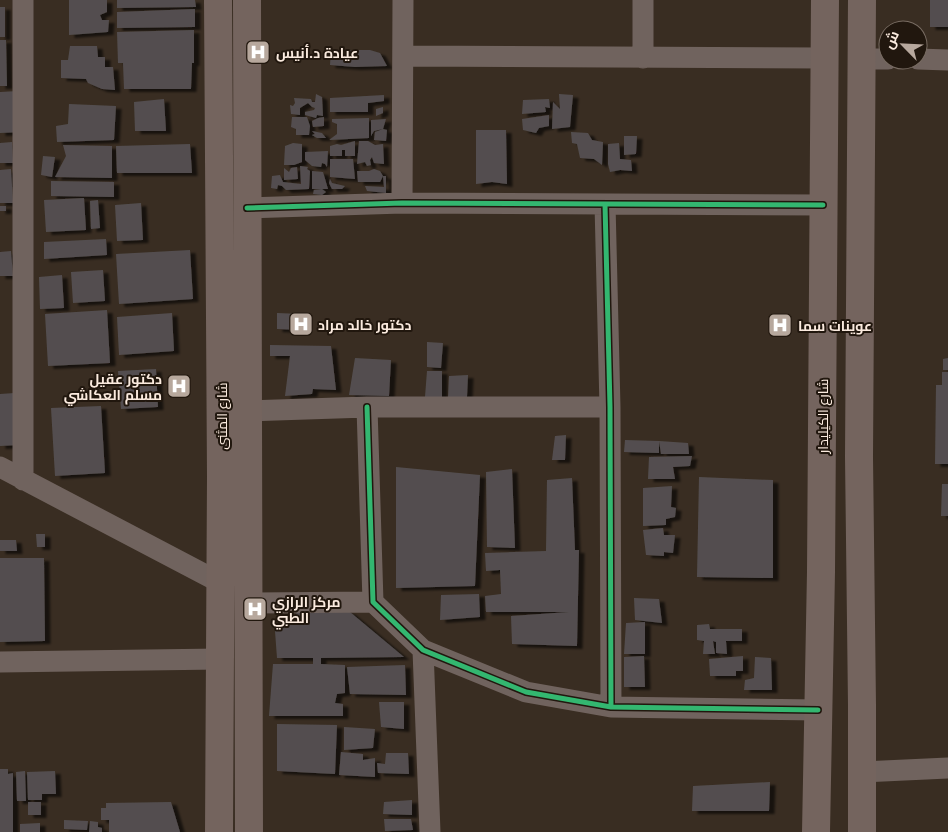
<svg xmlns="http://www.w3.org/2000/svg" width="948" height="832" font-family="'PT Serif',Cairo,serif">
  <defs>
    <filter id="shadow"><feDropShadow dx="5.5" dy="3" stdDeviation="1" flood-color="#0009"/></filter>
  </defs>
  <rect width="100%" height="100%" fill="#392d22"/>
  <path fill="#534e4f" filter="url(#shadow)" d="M69,0h38v12l-7,3 2,5h7l-1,12 -39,3z
    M117,0h78l1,7 -79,1z
    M930,0h18v27h-18z
    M0,7h5v30h-5z
    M195,9v18l-78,1v-16z
    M194,30v33h-2l-1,26h-67l-1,-26h-5l-1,-31z
    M0,40h6l1,46h-7z
    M70,46h27l1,11h7v10h8l2,23 -13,-1 -14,-6 -2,-4 -25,-1v-18h7z
    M331,50h39l10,3 7,13 -32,1 -25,-2z
    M19,91l2,41 -21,1v-41z
    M316,94l6,3 1,19 -6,-1 -1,3 -11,-3v-3l9,-2 1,-2 -3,-1 -4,-4 -8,5v7l-9,-1 -1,-9 3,1 2,-3 -1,-5 17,1 1,3h3z
    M559,94l14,1 -3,32 -18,2 1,-27 7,7z
    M384,95v6l-16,2v9h-38v-14z
    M164,99l2,32h-31l-1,-29z
    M549,99l1,9 -5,-1 1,5 -24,2 1,-14z
    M69,104l47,2 -2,34 -57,2 -1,-16 12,-2z
    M383,107v6l-7,3v-7z
    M549,115v11l-10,2 -3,5 -13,-3 -1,-11z
    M292,117h15l3,9 -1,9h-13v-6l-5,-2z
    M324,117v9l-11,1 -1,-6 6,-3z
    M369,118v20l-40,2 8,-6v-10l-5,-2v-3z
    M386,119l-3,10 -9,2 -3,5v-16z
    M383,129l4,1 -1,11 -12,-1 1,-8z
    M476,130h30l1,54 -15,-2 -16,2z
    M312,131l10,2 4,5h-9l-5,-3 3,-1z
    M571,132l17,1 4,7 11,2 -1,23 -8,-6 -14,-1 -3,-14 -5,-1z
    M624,136h13l-1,18 -12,1z
    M355,141v15h-10v-6h-3v6h-12v-10l7,-2 4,1z
    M359,141h9l7,4 8,-1 1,20 -10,-1 -2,-6 -2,3 1,5 -4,1 -2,-4 -8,2z
    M12,142l1,21h-13v-20z
    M293,143l9,1v18l-8,3h-10l1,-19z
    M619,143l1,16 11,1 1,11 -12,-1 -10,2 -2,-8v-20z
    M190,144l2,29h-75l-1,-27z
    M63,145l49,1v32l-57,-1 11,-21z
    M328,151l-1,16 -2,-3 -3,-1 -1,4 -9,-1 -7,-6v-8z
    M43,156l12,1 -3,20 -11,-2z
    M330,159h23l2,20 -25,-2z
    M300,166l8,1 -1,2 3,2 -1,18 -23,1 -4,-4 -4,-1 -1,4 -6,-1 1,-12 8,-1 3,7 18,2z
    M297,167l1,12 -14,1v-12l5,4 2,-4z
    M11,169l2,34h-13v-33z
    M374,169l6,2 3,5h3v17l-19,-2 -2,-5 19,1 -1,-11 -3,6h-22l-1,-11h12z
    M312,171l11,1 5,17h-16z
    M330,179l2,4 13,3 -3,3h-10l-3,-6z
    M51,181l63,1v15l-63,-1z
    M322,189l4,3 -4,3 -9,-1 1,-4z
    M84,198l2,32 -40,2 -2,-32z
    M98,200l2,28 -9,1 -1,-28z
    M141,203l2,37 -26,1 -2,-36z
    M0,206h6v5h-6z
    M106,239l1,16 -63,4v-17z
    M190,250l3,49 -74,5 -3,-50z
    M11,251l2,25h-13v-24z
    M103,270l2,31 -32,2 -2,-31z
    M62,275l2,33 -24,1 -1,-32z
    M107,310l3,53 -62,3 -3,-52z
    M172,313l2,38 -55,4 -2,-38z
    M277,313l24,1v16l-24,-1z
    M427,342l16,1 -2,25 -14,-1z
    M270,345l61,1 5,44 -23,-1 -1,5 -27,2 5,-40h-20z
    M355,358l36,2 -2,36 -40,-1z
    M948,358v12h-5v-11z
    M156,369l2,38 -37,2 -3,-38z
    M427,371h15v27l-17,-1z
    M942,372h6v92h-13l1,-79h6z
    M468,375l-1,22 -19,1 1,-22z
    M15,393l3,52 -18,1v-52z
    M101,406l4,67 -50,3 -4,-68z
    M566,435l-1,25h-13l3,-24z
    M625,440l34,1v12l-35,-1z
    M659,441l29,2 1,11h-28z
    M692,456l-2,10 -17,1 2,12h-27l1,-22z
    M396,467l84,8 -5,111 -79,2z
    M512,469l3,79 -28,-1 -1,-75z
    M699,477l74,3v98l-76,-1z
    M572,478l3,72h4l-2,96 -65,-2 -1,-28 58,-4h-83l-1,-16 16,-2 -1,-24 -14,1 -1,-18 61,-2 1,-71z
    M942,484h6v32h-7z
    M672,486l-1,21 5,1 -1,9 -9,2v6l-23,1v-38z
    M663,528l1,7h11l-2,18 -9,-1v4l-18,-1 -3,-25z
    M36,534h9v13h-8z
    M0,540h16l1,11h-17z
    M0,558h44l1,83 -45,1z
    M479,594l1,23 -40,3 1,-25z
    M634,598l25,1 3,24 -27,-3z
    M315,603l35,9 54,45 -83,1v6l24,1v28l-8,1 -2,9 8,1v12h-74l4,-52h40v-6h-36l-2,-27 20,-17z
    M645,622v32h-21l2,-31z
    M709,624l1,5h32v12h-16l1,13 -11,-1v-11l-3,-1 2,13h-12l1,-13 -7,-1v-15z
    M644,656l1,31h-21v-30z
    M743,656v15h-7v5h-26l-1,-17z
    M755,657l16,1 1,32h-28l1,-10 9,-2z
    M405,665l1,30 -56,-1 -3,-27z
    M379,702h25v27l-23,-2z
    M277,724l60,1 -2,49 -58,-3z
    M344,727l31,2 -2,19 -29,2z
    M341,752l22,2v6l12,-2v19l-36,-2z
    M386,753h22l1,21 -31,-1 -1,-10 8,1z
    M0,769h8v5l5,-1v59h-13z
    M25,771l1,30h-9l-1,-29z
    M55,771l1,23h-14v6h-14l-1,-28z
    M770,782l-1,29h-77l1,-25z
    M412,800v15l-29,-1 1,-12z
    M28,802h13v13h-13z
    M171,802l9,30h-71v-12h-8v-12h5v-5z
    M384,819h27l2,11 -28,1z
    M64,820l24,1 -1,9 -23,-1z
    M90,821l8,1v5l4,1v4h-13z
    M40,823v9h-20v-8z"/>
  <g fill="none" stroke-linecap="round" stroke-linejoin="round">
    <path stroke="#70635e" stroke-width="21" d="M23,0v480
      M403,56l421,2
      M643,58v-58
      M861,59h27
      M918,59l30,1
      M402,203l1,-203
      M605,204l5,203 1,300
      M247,208l155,-5 421,2
      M367,407l6,195 50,48 103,42 85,15 207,3
      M249,411l118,-4h243
      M0,467l221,116
      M250,603l123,-1
      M423,650l7,182
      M0,662l220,-3
      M862,772l86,-4"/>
    <path stroke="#74645e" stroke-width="28" d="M218,0l3,477 -2,355
      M247,0c-1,277 3,555 2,832
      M862,0l-3,457 3,248v127
      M816,832l5,-260 4,-572"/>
    <g stroke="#21170e" stroke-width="8">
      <path id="cycleway" d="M605,204l5,203 1,300
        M247,208l155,-5 421,2
        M367,407l6,195 50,48 103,42 85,15 207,3"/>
    </g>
    <use href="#cycleway" stroke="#33b770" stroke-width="5"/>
  </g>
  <defs>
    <g id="hospital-square" transform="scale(1.25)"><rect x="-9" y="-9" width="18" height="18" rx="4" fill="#b7a89d" stroke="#21170e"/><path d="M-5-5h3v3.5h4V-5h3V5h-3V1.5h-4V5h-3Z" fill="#fff"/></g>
  </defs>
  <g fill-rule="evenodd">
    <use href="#hospital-square" x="258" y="52"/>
    <use href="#hospital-square" x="301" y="324"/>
    <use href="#hospital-square" x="780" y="325"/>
    <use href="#hospital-square" x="179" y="386"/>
    <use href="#hospital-square" x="255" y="609"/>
  </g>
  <g text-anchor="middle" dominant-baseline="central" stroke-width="4" stroke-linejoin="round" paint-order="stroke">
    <g font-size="14" font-weight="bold" fill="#fbebdf" stroke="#21170e" text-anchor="start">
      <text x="276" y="52">عيادة د.أنيس</text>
      <text x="318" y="324">دكتور خالد مراد</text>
      <text x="798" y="325">عوينات سما</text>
      <text x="162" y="378" text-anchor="end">دكتور عقيل<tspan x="162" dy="16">مسلم العكاشي</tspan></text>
      <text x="272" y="601">مركز الرازي<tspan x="272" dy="16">الطبي</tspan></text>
    </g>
    <g font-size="14" fill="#fbebdf" stroke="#21170e">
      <text transform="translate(221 416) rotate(-90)">شارع المثنى</text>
      <text transform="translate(822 416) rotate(-90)">شارع الكيليدار</text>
    </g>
  </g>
  <g transform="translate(903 45) rotate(294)"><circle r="24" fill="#21170e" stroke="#786c62"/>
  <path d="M0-4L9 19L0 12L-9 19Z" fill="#b7a89d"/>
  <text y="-8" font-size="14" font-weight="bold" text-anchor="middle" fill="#fbebdf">ش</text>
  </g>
</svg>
